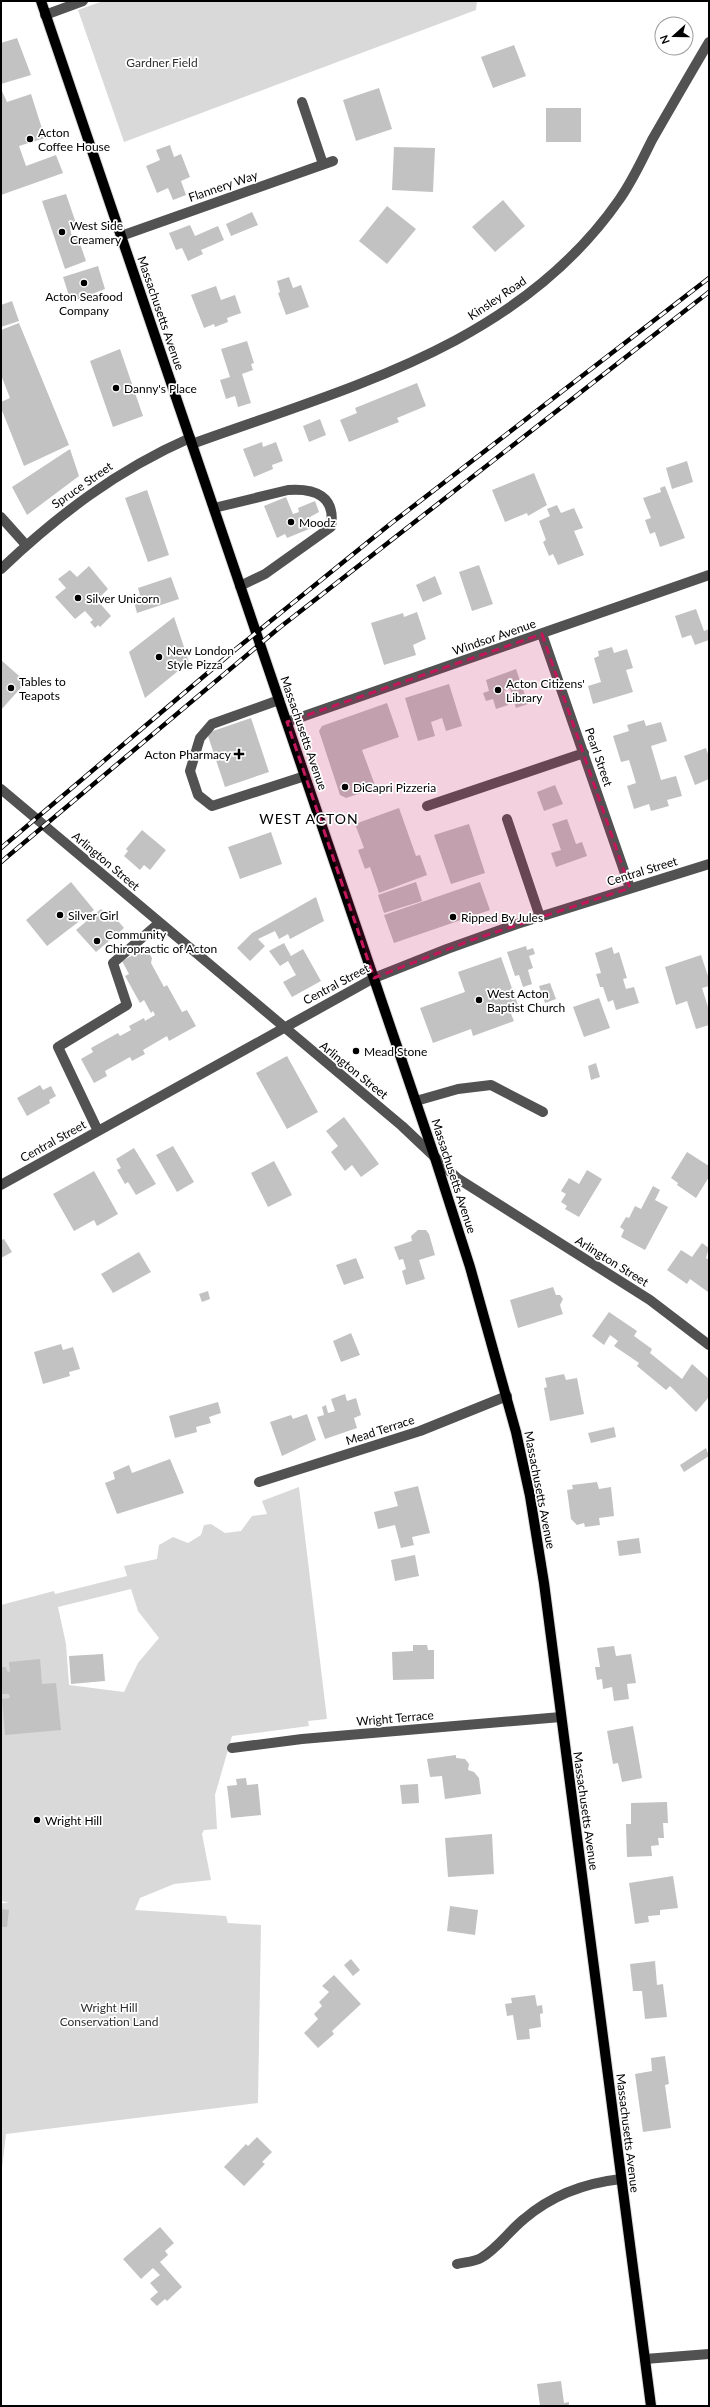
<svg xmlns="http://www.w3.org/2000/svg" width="710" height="2407" font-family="Lato,sans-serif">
  <rect width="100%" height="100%" fill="#fff"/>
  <path fill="#d9d9d9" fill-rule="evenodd" d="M103,1h374l-1,9 -352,132 -46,-132z
    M299,1487l28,232 -19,2 1,5 -77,10 -17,59 2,34 -13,1 -2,4 9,46 -37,4 -34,14 -5,12 91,6 2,7 33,2 -3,178 -252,31 -5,43v-274h8l-8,-2v-296l53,-14 1,3 72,-18 -3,-10 33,-7 2,-14 14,-8 15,6 13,-8 3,-10 7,-1 14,9 16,-2 11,-15 15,-2 -5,-13zM131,1589l7,22 21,27 -21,25 -14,29 -55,-7 -3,-41 -8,-37z"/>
  <path fill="#c2c2c2" d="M17,38l14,37 -30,9v-41z
    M514,45l12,31 -33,12 -12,-31z
    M379,88l13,41 -36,12 -13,-41z
    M1,89l6,13 24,-8 14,44 -26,8 7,20 30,-11 7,18 -62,22z
    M546,108h35v34h-35z
    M170,145l4,12 7,-3 9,23 -9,4 5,14 -13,5 -5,-12 -11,5 -11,-27 14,-6 -4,-10z
    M394,147l41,1 -2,44 -41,-2z
    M66,194l11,32 -7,2 2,9 5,-2 9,26 -21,8 -23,-68z
    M503,200l22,26 -30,26 -23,-25z
    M387,206l29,23 -29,35 -28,-23z
    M252,212l6,13 -27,11 -5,-12z
    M190,225l5,11 23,-10 6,14 -23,10 2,4 -15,7 -6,-13 -6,2 -7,-17z
    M98,266l7,23 -34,13 -8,-25z
    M289,277l4,11 8,-3 8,22 -23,8 -8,-22 2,-1 -3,-11z
    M216,286l5,14 14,-5 6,18 -14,5 1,4 -13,5 -1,-3 -10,4 -13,-33z
    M12,301l7,20 -18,6v-22z
    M19,323l50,122 -45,21 -23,-58v-6l9,-4 -9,-23v-45z
    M247,341l7,22 -3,1 2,6 -11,4 9,29 -13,4 -3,-11 -9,3 -6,-19 10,-3 -9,-28z
    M120,349l23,67 -30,11 -23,-66z
    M417,383l9,23 -29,12 2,4 -50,20 -9,-22 17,-7 -2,-5z
    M320,419l6,16 -17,7 -6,-16z
    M262,442l1,5 13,-5 7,19 -11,4 1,4 -19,8 -11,-28z
    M70,449l9,27 -52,39 -15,-28z
    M687,461l6,21 -21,7 -6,-21z
    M534,473l13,32 -19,11 -1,-3 -22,9 -13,-32z
    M665,486l20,52 -25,9 -5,-15 -5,2 -5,-14 6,-2 -8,-20 18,-6 -1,-4z
    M147,490l22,65 -21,7 -23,-64z
    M286,497l7,17 6,-2 -1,-4 17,-7 4,11 -9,5 4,10 -27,11 -2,-4 -8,4 -13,-32z
    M557,505l4,8 13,-5 9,20 -9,3 10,24 -26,10 -5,-11 -4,2 -6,-14 3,-2 -7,-19 11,-5 -3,-7z
    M479,565l14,39 -21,7 -13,-39z
    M89,566l19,23 -11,11 14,16 -11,11 -2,-2 -3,3 -5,-6 3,-2 -8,-9 -10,8 -20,-22 11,-9 -8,-9 12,-9 7,7z
    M435,576l7,18 -19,8 -7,-17z
    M171,577l8,22 -42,14 -4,-15 7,-3 -2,-7z
    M696,609l8,22 5,-2v11l-14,5 -4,-10 -9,3 -7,-22z
    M417,612l9,27 -13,6 3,10 -32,10 -13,-42 32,-10 1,4z
    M174,617l15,45 -44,36 -16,-46z
    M612,647l2,6 13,-4 6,19 -7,2 7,22 -40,12 -5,-18 13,-4 -7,-24 5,-2 -1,-5z
    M1,660l25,22 -25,28z
    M516,669l12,35 -12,4 -6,-19 -6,2 4,14 -12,4 -3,-10 -7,2 -3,-8 6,-2 -3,-11z
    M449,684l13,42 -16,5 -4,-13 -11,4 4,14 -17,5 -13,-43z
    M387,703l12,34 -37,13 14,38 -30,10 -6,-3 -21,-64 3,-5z
    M251,718l18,54 -44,15 -18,-54z
    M644,720l2,6 15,-4 6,19 -16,5 10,34 15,-4 6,20 -15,4 2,6 -18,5 -2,-7 -15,5 -7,-23 9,-3 -7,-23 -8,2 -8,-26 16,-5 -2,-6z
    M706,748l3,9v22l-14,6 -11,-29z
    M555,785l8,19 -19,7 -7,-19z
    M399,808l17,48 4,-1 7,20 -48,18 -9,-26 -5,2 -7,-19 6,-2 -9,-24z
    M567,819l9,25 6,-2 5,14 -31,11 -5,-14 10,-3 -9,-26z
    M469,824l16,49 -34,11 -17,-49z
    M142,830l24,20 -16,20 -6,-5 -4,5 -16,-14 4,-5 -2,-2z
    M271,832l11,32 -42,15 -12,-32z
    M71,882l23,28 -47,36 -21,-26z
    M416,882l6,19 -38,12 -6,-18z
    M480,882l10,28 -96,33 -10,-28z
    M316,897l8,24 -34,18 -2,-5 -9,5 -4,-8 -17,8 7,7 -15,15 -13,-13 15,-15z
    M101,909l8,8 3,-3 12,14 -28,24 -20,-22z
    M284,943l7,13 12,-7 18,32 -29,16 -9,-15 13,-7 -8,-14 -8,5 -11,-15z
    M526,946l1,4 6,-2 2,6 -6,2 4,12 -5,2 4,14 -9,3 -4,-12 -4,1 -8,-24z
    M612,947l2,7 5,-2 8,26 -4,1 3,10 8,-2 5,16 -23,7 -3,-10 -5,2 -5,-15h-3l-4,-13 5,-1 -6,-20z
    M146,948l6,10 -1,5 13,24 3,-2 15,27 5,-2 9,16 -27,15 -2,-5 -24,14 2,4 -13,7 -2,-4 -25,14 2,5 -13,7 -13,-24 12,-7 -2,-4 27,-15 2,3 11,-6 -2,-4 15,-8 1,3 10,-6 -2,-4 -2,2 -7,-13 -4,3 -15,-27 4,-2 -7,-13z
    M701,955l8,24v7l-7,2 7,22v15l-13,4 -9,-28 -11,4 -11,-38z
    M501,957l19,54 -9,3 3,7 -41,15 -2,-7 -38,14 -13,-35 45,-16 -7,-20z
    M550,983l6,16 -11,4 -6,-17z
    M599,998l11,30 -26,9 -11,-30z
    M287,1056l31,56 -31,17 -31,-56z
    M596,1063l4,14 -9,3 -3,-14z
    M40,1085l3,5 8,-4 5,10 -7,4 1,3 -23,13 -10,-18z
    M344,1117l35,47 -18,13 -9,-12 -7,6 -14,-19 7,-6 -12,-15z
    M173,1146l21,36 -17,10 -21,-37z
    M134,1148l22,36 -20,11 -8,-13 -3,2 -8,-14 4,-2 -5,-9z
    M687,1152l22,14v11l-13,21 -19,-13 1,-2 -7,-5z
    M274,1161l18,34 -24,12 -17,-34z
    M587,1170l15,9 -23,38 -14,-8 2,-3 -6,-4 5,-8 -5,-3 8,-13 10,6z
    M94,1171l24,43 -21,12 -3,-6 -20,11 -21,-37z
    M653,1186l7,4 -5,10 13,7 -23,43 -24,-13 3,-7 -4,-3 6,-10 3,1 6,-12 6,3z
    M418,1230h8l3,4 6,21 -16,5 6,19 -19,6 -4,-14 4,-2 -3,-10 -4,1 -5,-13 18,-6 -1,-5z
    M4,1239l8,13 -11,6v-18z
    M702,1243l7,5 -3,10 3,2 -1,32 -18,-13 -3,5 -20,-14 14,-20 11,7z
    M139,1252l12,20 -38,21 -12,-19z
    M356,1258l8,20 -20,7 -8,-20z
    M553,1287l3,8h4l3,4 -3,6 3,9 -45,14 -8,-28z
    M208,1291l2,8 -8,3 -3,-8z
    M609,1312l28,19 -3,5 18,13 -2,4 32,26 10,-15 17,15v18l-13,15 -26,-26 -4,4 -29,-24 2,-3 -25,-17 4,-5 -8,-6 -6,10 -12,-9z
    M351,1333l9,22 -19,7 -8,-21z
    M61,1344l2,6 10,-3 7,22 -11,3 1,4 -27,8 -9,-32z
    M564,1374l2,6 11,-2 7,36 -34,7 -6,-33 3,-1 -2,-9z
    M345,1394l2,7 9,-3 5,17 -7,3 3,10 -32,11 -8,-22 7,-2 -2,-8 4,-2 2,8 7,-2 -4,-12z
    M218,1402l3,11 -12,4 2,6 -15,4 1,5 -22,6 -6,-22z
    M307,1414l9,26 -34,16 -12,-34 21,-7 2,4z
    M614,1427l2,10 -25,6 -3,-10z
    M706,1448l3,8 -25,16 -4,-7z
    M170,1459l14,34 -67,21 -12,-31 10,-4 -2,-7 16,-7 3,8z
    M597,1482l2,7 12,-2 3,29 -15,2 1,7 -15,2 -1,-4 -7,2 -6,-6 -4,-29 6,-1 -1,-4z
    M418,1486l12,47 -18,4 2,8 -13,3 -6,-23 -17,4 -4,-17 24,-6 -4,-14z
    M639,1538l2,15 -22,3 -2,-15z
    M415,1555l4,21 -24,5 -4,-21z
    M413,1645h14l1,5h6v29l-41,1 -1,-28 21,-1z
    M614,1646l2,10 15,-2 5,29 -9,1 2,15 -15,2 -2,-14 -9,2 -1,-10 -5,1 -2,-13h5l-3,-19z
    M103,1654l2,27 -34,3 -2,-28z
    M40,1659l2,25 14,-1 5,47 -56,5 -3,-36 8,-1 -1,-4h-8v-27h5l1,4 3,1 -1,-10z
    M633,1726l9,52 -20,4 -4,-19 -5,1 -6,-33z
    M456,1755v3l9,1 4,5 -1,6 6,2 5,6 2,16 -36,5 -3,-23 -12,1 -3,-18z
    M246,1778l1,7 11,-1 3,31 -30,3 -4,-32 10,-1 -1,-6z
    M418,1784l1,19 -17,1 -2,-19z
    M667,1802l1,21h-5l1,15h-6l1,7 -8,1 1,10 -25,1 -1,-33h5v-21z
    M492,1834l2,40 -46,3 -3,-39z
    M673,1876l5,32 -18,2v5l-12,1 1,6 -14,2 -6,-41z
    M450,1906l28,4 -3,25 -28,-4z
    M2,1909l7,1 -2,17h-6z
    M351,1959l9,11 -7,6 -9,-11z
    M655,1961l2,24 6,-1 4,33 -22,2 -3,-28h-9l-3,-27z
    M334,1975l27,29 -29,27 2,3 -16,14 -14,-15 14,-14 -4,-5 8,-8 -3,-4 10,-10 -7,-6z
    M535,1995l2,11 5,-1 1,8 -3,1 1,13 -12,2 1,10 -13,1 -4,-25 -6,1 -2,-12 7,-1 -1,-5z
    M665,2056l4,28 -4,1 6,43 -28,4 -8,-58 17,-3 -1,-13z
    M257,2137l15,15 -10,10 3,2 -21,22 -20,-19 22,-23 2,2z
    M160,2227l14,16 -9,8 3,4 -8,7 22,25 -15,14 -2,-2 -8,7 -7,-7 8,-7 -8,-9 10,-8 -7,-7 -12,11 -18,-20z
    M561,2381l3,22 5,-1v4h-29l-3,-22z"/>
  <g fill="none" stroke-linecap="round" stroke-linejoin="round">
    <g stroke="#dbdbdb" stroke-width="12">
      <path id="major" d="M41,1l394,1157 35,109 46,165 14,64 14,87 107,823"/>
    </g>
    <path stroke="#525252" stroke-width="10" d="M45,15l38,-14
      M302,102l21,62
      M121,236l212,-75
      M192,444c157,-57 326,-99 427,-244 13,-18 23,-40 33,-60 19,-33 38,-66 57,-98
      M214,508l74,-18c27,-2 48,6 43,37l-66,47 -25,12
      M1,517l25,28
      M1,569c57,-54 116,-99 189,-131
      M542,634l88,254
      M279,700l-67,24 -12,14 -10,33 8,24 14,11 93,-30
      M287,722l422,-147
      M1,789l401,337 55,52 193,122 59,45
      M427,806l157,-53
      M507,819l33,98
      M416,1101l42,-12 33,-4 52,27
      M98,1131l-40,-84 69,-42 -14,-42 46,-40
      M1,1185l373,-207 73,-29 70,-25 192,-60
      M259,1482l161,-51 87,-35
      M232,1748l70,-9 259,-22
      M457,2264c7,-2 17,-2 24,-6 17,-10 28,-27 43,-39 28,-24 61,-36 97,-40
      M645,2359l64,-5"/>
    <use href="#major" stroke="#000" stroke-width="10"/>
    <g stroke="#000" stroke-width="4.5">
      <path id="rail" d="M1,848l235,-199 153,-124 320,-247
        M1,862l278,-234 430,-336"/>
    </g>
    <use href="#rail" stroke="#fff" stroke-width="3" stroke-dasharray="9" stroke-linecap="butt"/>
  </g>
  <path fill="#c2185b" fill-opacity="0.2" stroke="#c2185b" stroke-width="3" stroke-dasharray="8 5" stroke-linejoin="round" d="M542,634l88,254 -158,52 -98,38 -87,-256z"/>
  <g fill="#000" stroke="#fff" stroke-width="1.5">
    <circle cx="30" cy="139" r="4"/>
    <circle cx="62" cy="232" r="4"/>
    <circle cx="84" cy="283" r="4"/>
    <circle cx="116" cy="388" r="4"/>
    <circle cx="291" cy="522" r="4"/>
    <circle cx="78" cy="598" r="4"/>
    <circle cx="159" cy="657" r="4"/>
    <circle cx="11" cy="688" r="4"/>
    <circle cx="498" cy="690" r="4"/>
    <path d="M237 748h4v4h4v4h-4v4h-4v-4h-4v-4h4z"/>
    <circle cx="345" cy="787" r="4"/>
    <circle cx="60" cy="915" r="4"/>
    <circle cx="453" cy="917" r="4"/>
    <circle cx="97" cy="941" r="4"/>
    <circle cx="479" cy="1000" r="4"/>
    <circle cx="356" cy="1051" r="4"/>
    <circle cx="37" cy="1820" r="4"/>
  </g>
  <g text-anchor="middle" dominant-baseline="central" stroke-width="3.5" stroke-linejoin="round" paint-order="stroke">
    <g font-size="12" fill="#303030" stroke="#fff">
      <text x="162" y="62">Gardner Field</text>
      <text x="109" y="2007">Wright Hill<tspan x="109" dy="14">Conservation Land</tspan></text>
    </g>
    <g font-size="12" fill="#000" stroke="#fff" text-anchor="start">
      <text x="38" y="132">Acton<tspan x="38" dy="14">Coffee House</tspan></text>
      <text x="70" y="225">West Side<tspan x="70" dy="14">Creamery</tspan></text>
      <text x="84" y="296" text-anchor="middle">Acton Seafood<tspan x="84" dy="14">Company</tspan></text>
      <text x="124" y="388">Danny's Place</text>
      <text x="299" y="522">Moodz</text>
      <text x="86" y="598">Silver Unicorn</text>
      <text x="167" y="650">New London<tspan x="167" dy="14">Style Pizza</tspan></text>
      <text x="19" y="681">Tables to<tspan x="19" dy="14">Teapots</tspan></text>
      <text x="506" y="683">Acton Citizens'<tspan x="506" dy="14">Library</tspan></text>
      <text x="231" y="754" text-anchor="end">Acton Pharmacy</text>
      <text x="353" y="787">DiCapri Pizzeria</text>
      <text x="68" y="915">Silver Girl</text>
      <text x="461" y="917">Ripped By Jules</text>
      <text x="105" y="934">Community<tspan x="105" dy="14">Chiropractic of Acton</tspan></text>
      <text x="487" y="993">West Acton<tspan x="487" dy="14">Baptist Church</tspan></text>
      <text x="364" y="1051">Mead Stone</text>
      <text x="45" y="1820">Wright Hill</text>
    </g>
    <g font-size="12" fill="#000" stroke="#fff">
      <text transform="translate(223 186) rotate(-19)">Flannery Way</text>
      <text transform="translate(497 298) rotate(-34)">Kinsley Road</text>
      <text transform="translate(161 313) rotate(71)">Massachusetts Avenue</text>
      <text transform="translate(82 485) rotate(-35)">Spruce Street</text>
      <text transform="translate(494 637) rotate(-19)">Windsor Avenue</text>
      <text transform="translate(304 733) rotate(71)">Massachusetts Avenue</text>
      <text transform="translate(599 757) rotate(71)">Pearl Street</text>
      <text transform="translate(106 861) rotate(40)">Arlington Street</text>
      <text transform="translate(642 871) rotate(-17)">Central Street</text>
      <text transform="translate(336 984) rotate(-28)">Central Street</text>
      <text transform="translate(354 1070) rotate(39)">Arlington Street</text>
      <text transform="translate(53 1141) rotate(-29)">Central Street</text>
      <text transform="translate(454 1176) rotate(72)">Massachusetts Avenue</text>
      <text transform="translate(612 1261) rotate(32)">Arlington Street</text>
      <text transform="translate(380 1430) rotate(-18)">Mead Terrace</text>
      <text transform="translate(540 1490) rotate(79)">Massachusetts Avenue</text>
      <text transform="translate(395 1718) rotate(-5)">Wright Terrace</text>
      <text transform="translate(586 1811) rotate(82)">Massachusetts Avenue</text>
      <text transform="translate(628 2133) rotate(83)">Massachusetts Avenue</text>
    </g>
    <g font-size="14" letter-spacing="1" fill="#000" stroke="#fff">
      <text x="309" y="818">WEST ACTON</text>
    </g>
  </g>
  <rect width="710" height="2407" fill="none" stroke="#000000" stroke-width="4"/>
  <g transform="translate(674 36) rotate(249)"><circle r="19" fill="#ffffff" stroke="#999999"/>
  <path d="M0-3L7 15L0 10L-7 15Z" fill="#000000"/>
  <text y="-6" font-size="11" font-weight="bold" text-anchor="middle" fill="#000000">N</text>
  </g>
</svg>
